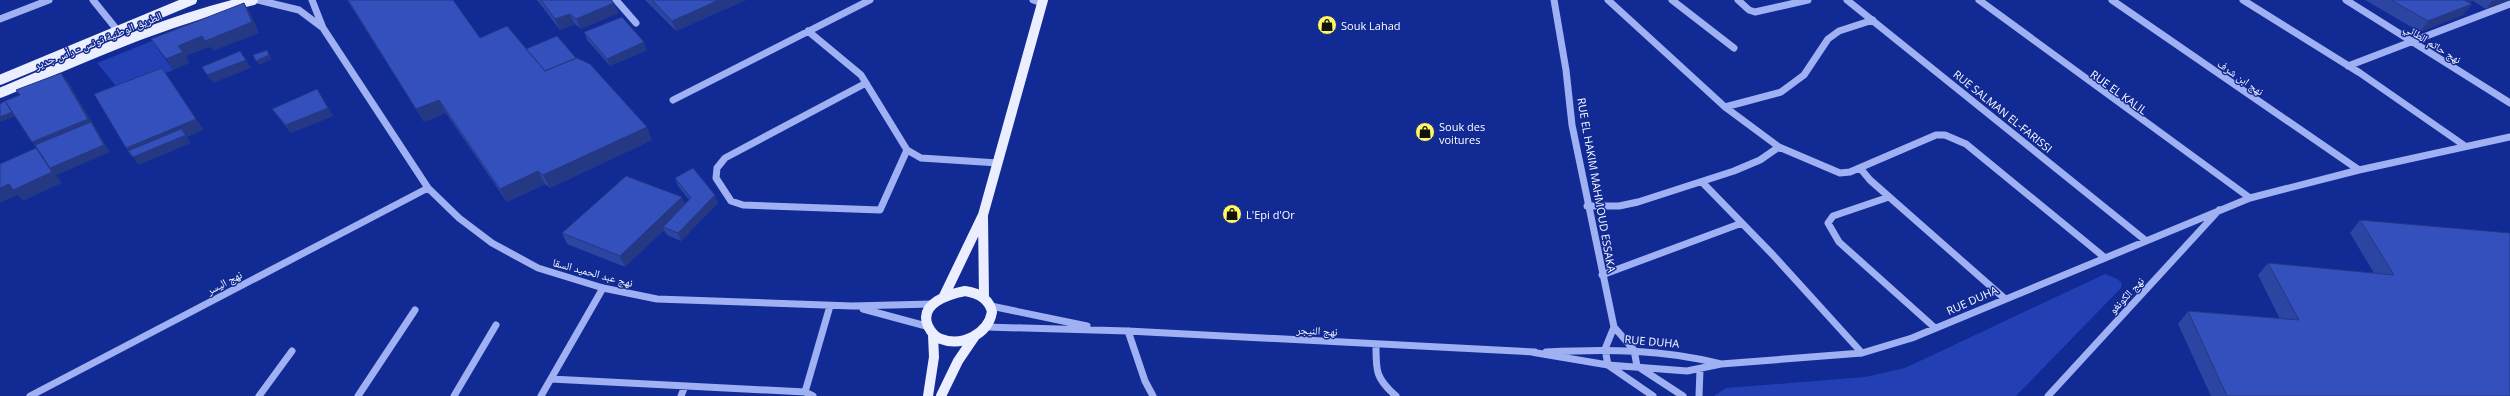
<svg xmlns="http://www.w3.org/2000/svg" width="2510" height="396" font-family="'Open Sans','Noto Naskh Arabic',sans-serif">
  <rect width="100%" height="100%" fill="#112a94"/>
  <path fill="#2240b4" d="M152,41l21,29 -52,22 -24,-29z
    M2105,274l12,5 5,4 -1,5 -105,108h-302l12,-8 139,-11 40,-9z"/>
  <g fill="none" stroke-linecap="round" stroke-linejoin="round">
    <path stroke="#9fb0f3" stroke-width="7" d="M93,0l25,31
      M258,0l41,10 24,18
      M312,0l11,28 105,160 31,30 33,25 46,25 65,20 54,11 195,7 80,-2
      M616,0l20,23
      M1033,0l9,3
      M1554,0l12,70 6,55 42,202 20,23 3,16 46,30
      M1608,0l117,107 54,40 61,26 10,-1 86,-37h9l21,9 138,113
      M1672,0l62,48
      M1738,0l11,10 6,2 53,-12
      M1847,0l298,240
      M1979,0l271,198
      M2112,0l247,170
      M2243,0l117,73 105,73
      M2346,0l164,103
      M0,19l49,-19
      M808,31l53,44 46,75 14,8 77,5
      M2348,66l162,-62
      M866,83l-141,75 -8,10 -1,10 15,23 12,4 137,5 27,-60
      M673,100l197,-100
      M1725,107l56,-15 23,-17 24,-36 11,-8 34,-11
      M1860,168l10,12 134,118
      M1702,182l71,73 89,98
      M1889,197l-56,19 -5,7 11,19 96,86
      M1587,206h32l19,-4 96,-31 26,-11 19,-13
      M1602,275l140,-52
      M991,306l96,20
      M863,309l63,17
      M986,327l142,4 407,21
      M1614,327l-9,22 3,16 45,31
      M1128,331l17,50 8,15
      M1376,344c0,26 -1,34 20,52
      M1531,352l77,13 79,6 34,-7 141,-11 50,-15 338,-140 109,-28 151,-33
      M1546,352c59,-3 117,-3 175,12
      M551,379l254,13 25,-86
      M805,392l8,4
      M30,396l398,-208
      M259,396l33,-45
      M358,396l57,-86
      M454,396l42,-71
      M541,396l62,-108
      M681,396l4,-10
      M1699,396l1,-26
      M2048,396l171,-186"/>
    <path stroke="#ebeeff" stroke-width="10" d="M0,80l192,-80
      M0,93c83,-35 164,-73 253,-93
      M983,217l1,80
      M965,291c13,2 24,7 27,21 -4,22 -30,35 -51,27 -6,-2 -10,-7 -13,-13 -10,-23 22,-32 37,-35z
      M944,296l39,-81 60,-215
      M928,396l6,-39 -1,-22
      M941,396l17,-35 17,-25"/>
  </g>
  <path fill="#2d45a2" d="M347,0h106l27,38 46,11 50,9 76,82 -102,48 -5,-4 -38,18 -61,-89 -22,9z
    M537,0h74l3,3 4,10 -37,16 -6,-5 -15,6z
    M645,0h101l-70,31z
    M2365,0h145l-24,9 -13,-8 -5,1 4,2 -9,11 -43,17z
    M584,32l63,18 -37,16 -23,-26z
    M322,97l11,19 -42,17 -13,-16 -6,-8z
    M675,178l43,25 -37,38 -14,-6 -3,-5 -39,37 -58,-23 -5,-11 123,-29 4,-4 -11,-14z
    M2360,220l150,176h-299l-33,-72 10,-13 92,8 -22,-44 10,-12 106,10 -24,-40z"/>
  <path fill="#243884" d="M719,0h27l-70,31 -4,-10z
    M2462,0h12l-17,6z
    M2496,0h14l-24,9 6,-8z
    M244,3l7,11 8,19 -46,18 -3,-4 -24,9 4,7 -17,7 -7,-11 12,-13z
    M614,3l4,10 -37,16 -5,-10z
    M2472,4l-9,11 -43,17 8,-11z
    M570,14l5,10 -15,6 -5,-11z
    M644,42l3,8 -37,16 -3,-7z
    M267,50l5,9 -13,6 -3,-4z
    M246,60l5,8 -38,15 -6,-8z
    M162,68l42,62 -17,7 4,6 -52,22 -13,-17z
    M61,73l8,10 41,69 -53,23h-1l6,8 -39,18 -5,-6 -18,8v-15l36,-40 10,11 -4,-6 -10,-11z
    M317,89l16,27 -42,17 -5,-8z
    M439,100l7,13 -22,9 -8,-13z
    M10,105l6,11 -16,6v-5z
    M647,127l5,13 -102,48 -7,-13z
    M538,171l7,13 -38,18 -7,-13z
    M715,195l3,8 -37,38 -3,-8z
    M682,197l5,11 -24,19 1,3 -39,37 -5,-11z"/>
  <path fill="#3450bc" stroke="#243884" d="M348,0h105l27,38 27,-12 38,45 32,-13 13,6 57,63 -104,48 -5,-4 -38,18 -61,-89 -23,9z
    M541,0h70l3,3 -38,16 -6,-5 -15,5z
    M652,0h67l-47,21z
    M2391,0h73l8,4 -44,17z
    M244,3l8,19 -47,19 -3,-5 -24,10 5,6 -17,7 -15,-20z
    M622,17l22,25 -37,17 -23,-27z
    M557,36l19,22 -31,13 -19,-22z
    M267,50l2,5 -13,6 -3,-6z
    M240,51l6,9 -39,15 -5,-8z
    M162,68l34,51 -70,29 -32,-54z
    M61,73l27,46 -56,23 -27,-41 15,-6 -4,-5z
    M317,89l11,19 -42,17 -14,-16z
    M5,101l7,11 -12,5v-13z
    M91,122l13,23 -54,23 -15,-23z
    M181,129l5,6 -53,22 -5,-6z
    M36,148l16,24 -39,18 -4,-6 -9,4v-24z
    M693,168l22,27 -37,38 -15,-6 28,-29 -16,-20z
    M626,176l56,21 -62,59 -58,-23z
    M2360,220l150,13v163h-283l-39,-85 111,9 -31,-57 126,12z"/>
  <defs>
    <g id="shop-disc" transform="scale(1)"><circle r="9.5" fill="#fff861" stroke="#112a94"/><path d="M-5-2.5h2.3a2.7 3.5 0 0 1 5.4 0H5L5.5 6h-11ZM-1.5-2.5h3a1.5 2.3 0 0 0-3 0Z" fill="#111"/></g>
  </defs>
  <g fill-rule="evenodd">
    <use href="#shop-disc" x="1327" y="25"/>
    <use href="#shop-disc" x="1425" y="132"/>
    <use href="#shop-disc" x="1232" y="214"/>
  </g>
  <g text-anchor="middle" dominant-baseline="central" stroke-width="3" stroke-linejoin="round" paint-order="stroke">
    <g font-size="11" fill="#fff" stroke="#112a94" text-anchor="start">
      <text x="1341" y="25">Souk Lahad</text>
      <text x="1439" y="126">Souk des<tspan x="1439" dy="13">voitures</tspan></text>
      <text x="1246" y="214">L'Epi d'Or</text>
    </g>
    <g font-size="11" fill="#fff" stroke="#112a94">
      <text transform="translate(98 40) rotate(-22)">الطريق الوطنية تونس - رأس جدير</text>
      <text transform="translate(2433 43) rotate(32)">نهج حاتم الطائي</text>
      <text transform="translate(2241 77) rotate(35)">نهج ابن شرف</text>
      <text transform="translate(2119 92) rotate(36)">RUE EL KALIL</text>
      <text transform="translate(2003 111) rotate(39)">RUE SALMAN EL-FARISSI</text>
      <text transform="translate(1597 185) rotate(80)">RUE EL HAKIM MAHMOUD ESSAKA</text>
      <text transform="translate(593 272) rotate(15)">نهج عبد الحميد السقا</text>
      <text transform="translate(224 282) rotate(-28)">نهج اليسر</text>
      <text transform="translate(2126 295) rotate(-47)">نهج الكونغو</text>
      <text transform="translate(1972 300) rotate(-24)">RUE DUHA</text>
      <text transform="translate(1317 330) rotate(3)">نهج النيجر</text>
      <text transform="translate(1652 341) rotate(5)">RUE DUHA</text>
    </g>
  </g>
</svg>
